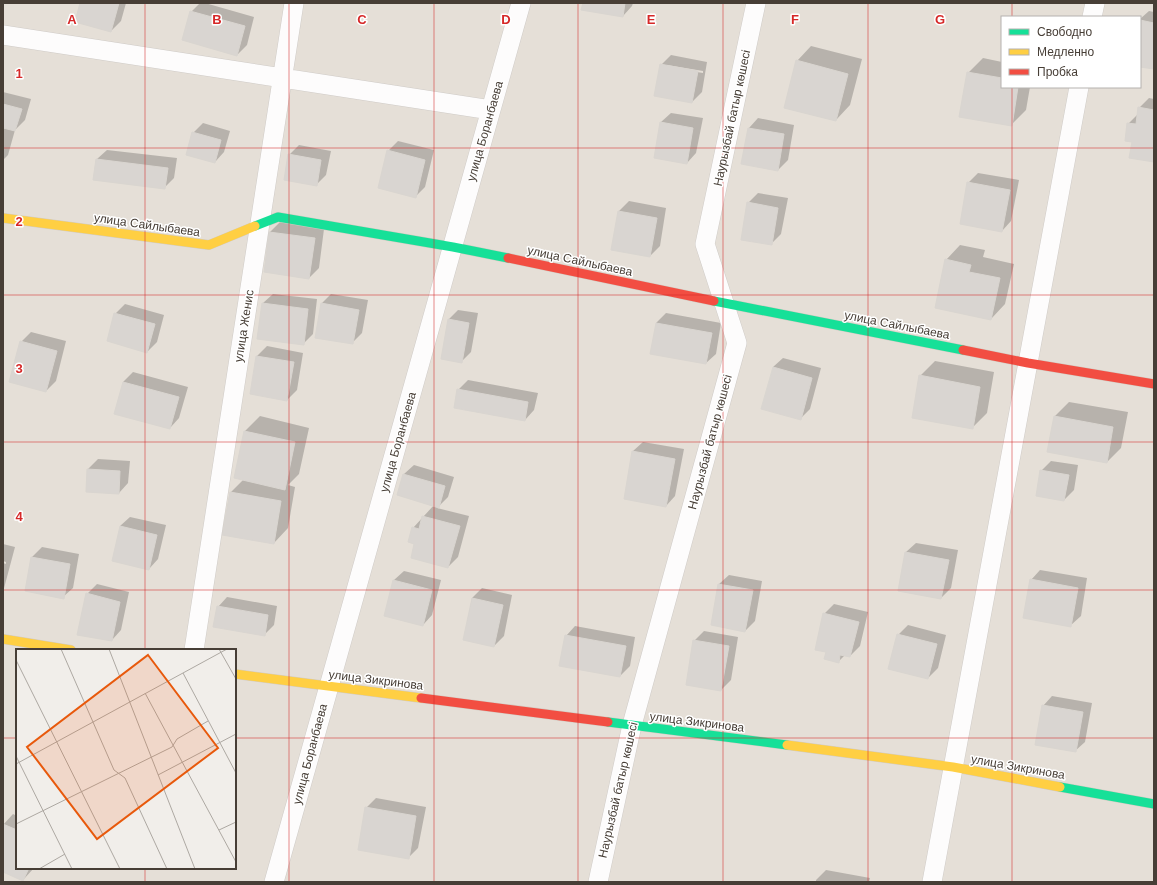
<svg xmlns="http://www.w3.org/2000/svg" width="1157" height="885" font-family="Arial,sans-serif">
  <rect width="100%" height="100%" fill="#f1eeea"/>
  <path fill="#e5dfd7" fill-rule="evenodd" d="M3,3h1151v879h-1151zM1002,17h138v70h-138zM17,650h218v218h-218z"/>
  <path fill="#0003" fill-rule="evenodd" d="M81,3h45l-5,18 -10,10z
    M200,3h5l49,14 -7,28 -10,10 -46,-43z
    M584,3h49l-1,3 -9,10z
    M1149,11l5,1v56l-14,-3v-46z
    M811,46l51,13 -12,46 -14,15 -39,-59z
    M671,55l36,7 -5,30 -10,10 -31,-37zM667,65l36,6v2l-36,-6z
    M983,58l19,4v25h28l-4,23 -15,15 -43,-52z
    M3,92l28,7 -6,21 -10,10 -7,25 -5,5z
    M1149,98l5,1v62l-21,-20 -5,-17 11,-11v-5z
    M671,113l32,5 -7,35 -9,10 -26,-41z
    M758,118l36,7 -6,35 -10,10 -36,-7 7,-35z
    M203,123l27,8 -6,21 -9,10 -22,-29z
    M398,141l36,9 -9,37 -10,10 -27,-46z
    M299,145l32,6 -5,24 -10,10 -27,-30z
    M107,150l70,8 -3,20 -10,10 -67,-29z
    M978,173l41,7 -8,41 -9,10 -34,-48z
    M758,193l30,5 -7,36 -10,10 -23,-41z
    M629,201l37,7 -6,38 -10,10 -38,-7 7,-38z
    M280,222l44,7 -5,39 -10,10 -44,-7 5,-39z
    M960,245l25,5 -2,7 31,7 -9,40 -14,15 -45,-59z
    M273,294l44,5 -4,35 -10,10 -40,-41z
    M331,294l37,6 -6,33 -10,10 -30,-40z
    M125,304l39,11 -7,27 -10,10 -32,-38z
    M458,310l20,3 -7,39 -10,10 -13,-42z
    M666,313l55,10 -5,31 -10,9 -50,-40z
    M31,332l35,9 -10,40 -10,10 -25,-49z
    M267,346l36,7 -6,37 -10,10 -36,-7 6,-37z
    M783,358l38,10 -11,41 -9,9 -28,-51z
    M935,361l59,11 -7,41 -15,15 -52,-52z
    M133,372l55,15 -9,31 -9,10 -47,-46z
    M468,380l70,13 -4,17 -9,10 -67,-30z
    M1069,402l59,10 -7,36 -14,14 -52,-46z
    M260,416l49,12 -10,46 -11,11 7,2 -7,41 -14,15 -51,-9 8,-42 13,-13 -9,-2 10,-46z
    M643,442l41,7 -9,47 -9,10 -33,-55z
    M98,459l32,2 -2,22 -9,10 -32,-2 1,-22z
    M1051,461l27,4 -4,25 -10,10 -23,-29z
    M414,465l40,12 -6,20 -11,11 32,8 -11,41 -10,10 -33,-24 -2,-15 21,-23 -36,-10 6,-21z
    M130,517l36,8 -8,34 -9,10 -29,-43z
    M916,543l42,7 -7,38 -10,10 -35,-46z
    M3,544l12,3 -12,45v-29l3,1v-2l-3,-1z
    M42,547l37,7 -6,34 -10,9 -31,-40z
    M1040,570l47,8 -6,38 -10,9 -40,-45z
    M404,571l37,9 -9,35 -9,10 -29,-45z
    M729,575l33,6 -7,40 -10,10 -26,-47z
    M97,584l32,8 -8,38 -9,10 -25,-46z
    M482,588l30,7 -8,41 -10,10 -30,-7 8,-41z
    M227,597l50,9 -3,19 -10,10 -46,-28z
    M834,604l34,8 -8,34 -10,10 -5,-1 -7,7 -11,-10 -3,-38z
    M908,625l38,10 -8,33 -10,10 -30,-43z
    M575,626l60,11 -5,29 -10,10 -54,-40z
    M704,631l34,6 -7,43 -10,10 -27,-49z
    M1052,696l40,7 -7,39 -10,9 -32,-45z
    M376,798l50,9 -8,41 -10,10 -42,-50z
    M13,814l4,2v52h17l-11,12 -20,-9v-46z
    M826,870l44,8 -1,4h-53v-2z"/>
  <path fill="#d9d5d1" stroke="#d9d5d0" d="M80,3h39l-8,29 -36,-10z
    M583,3h42l-2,14 -42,-7z
    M190,11l55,15 -8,30 -55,-16z
    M1140,20l14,3v46l-14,-2z
    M796,60l52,14 -12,47 -52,-13z
    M660,64l38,7 -6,32 -38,-7z
    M967,72l35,6v9h16l-6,39 -53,-9z
    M3,104l19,5 -7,22 -12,-3z
    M1138,107l16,3v52l-25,-4 3,-16 -7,-1 2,-18 9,1z
    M660,122l33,6 -6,36 -33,-6z
    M748,128l36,6 -6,37 -37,-7z
    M192,132l29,8 -6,23 -29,-8z
    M387,150l38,10 -9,38 -38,-10z
    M288,154l33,6 -4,26 -33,-6z
    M96,159l72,9 -3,21 -72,-9z
    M967,182l43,8 -8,42 -42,-8z
    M747,202l31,6 -6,37 -31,-5z
    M618,211l39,7 -7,39 -39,-7z
    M269,232l46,6 -6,41 -45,-7z
    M945,259l26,6 -2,7 31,6 -9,42 -56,-12z
    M262,303l46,6 -4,36 -47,-6z
    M321,303l38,7 -6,34 -38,-6z
    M114,313l41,11 -8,29 -40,-12z
    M448,319l21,4 -7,40 -21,-4z
    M656,323l56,10 -6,31 -56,-10z
    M20,341l37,10 -11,41 -37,-10z
    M256,356l38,6 -7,39 -37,-7z
    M773,367l39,11 -11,42 -40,-11z
    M919,375l61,12 -7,42 -61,-11z
    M123,382l56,15 -9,32 -56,-15z
    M457,389l71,13 -3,19 -71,-13z
    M1054,416l59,11 -6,36 -60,-11z
    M244,431l51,11 -10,48 -51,-12z
    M632,451l43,8 -9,48 -42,-8z
    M87,469l33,2 -1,23 -33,-2z
    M1040,470l29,5 -5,26 -28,-5z
    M403,474l42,12 -6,22 -42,-13z
    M230,492l51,9 -7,43 -52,-9z
    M422,516l38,10 -12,42 -37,-10 3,-14 -6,-2 4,-15 7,2z
    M120,526l37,9 -8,35 -37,-9z
    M905,552l44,8 -8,39 -43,-8z
    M31,557l39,7 -6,35 -39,-8z
    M1030,579l48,9 -7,39 -48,-9z
    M393,580l39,10 -9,36 -39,-10z
    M718,584l35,6 -8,42 -34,-7z
    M86,593l34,9 -8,39 -35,-6z
    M472,598l31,7 -9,42 -31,-7z
    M217,606l51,9 -3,21 -52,-9z
    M823,613l36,9 -9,35 -10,-2 -1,8 -15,-4 2,-7 -11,-2z
    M897,634l40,10 -9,35 -40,-10z
    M565,635l61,11 -6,31 -61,-11z
    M693,640l36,6 -8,45 -35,-6z
    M1042,705l41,7 -7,40 -41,-7z
    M365,807l51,9 -7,43 -51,-9z
    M3,824l14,6v38h12l-6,13 -20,-9z"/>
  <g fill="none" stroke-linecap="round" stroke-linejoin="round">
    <g stroke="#cfcbc7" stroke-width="20">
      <path id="street" d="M1092,17l3,-14
        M3,35l488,75
        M194,650l100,-647
        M274,882l247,-879
        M598,882l34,-157 105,-382 -32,-99 51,-241
        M932,882l147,-795"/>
    </g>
    <g stroke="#d2cbc2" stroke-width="10">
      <path id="fast" d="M255,226l23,-9 175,30 55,11
        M714,301l249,49
        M608,722l179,23
        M1060,787l94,17"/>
    </g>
    <g stroke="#d2cbc2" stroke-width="10">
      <path id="slow" d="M3,218l206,27 46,-19
        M3,639l68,11
        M235,674l186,24
        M787,745l166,22 107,20"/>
    </g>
    <g stroke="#d2cbc2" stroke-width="10">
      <path id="jam" d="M508,258l206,43
        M963,350l65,13 126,21
        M421,698l187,24"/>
    </g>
    <use href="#street" stroke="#fdfcfc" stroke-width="19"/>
    <use href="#fast" stroke="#16e098" stroke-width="9"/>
    <use href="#slow" stroke="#ffcf43" stroke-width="9"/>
    <use href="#jam" stroke="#f24e42" stroke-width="9"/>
  </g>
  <path fill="none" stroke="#d62828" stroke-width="1" stroke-opacity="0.55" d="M145,3v647M289,3v879M434,3v879M578,3v879M723,3v879M868,3v879M1012,3v14M1012,87v795M3,148h1151M3,295h1151M3,442h1151M3,590h1151M3,738h14M235,738h919M145,868v14"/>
  <g text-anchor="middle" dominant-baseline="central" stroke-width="3" stroke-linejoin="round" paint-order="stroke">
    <g font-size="12" fill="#473e36" stroke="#fff">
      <text transform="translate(732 118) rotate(-78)">Наурызбай батыр көшесі</text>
      <text transform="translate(485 131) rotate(-74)">улица Боранбаева</text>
      <text transform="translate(147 225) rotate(8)">улица Сайлыбаева</text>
      <text transform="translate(580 261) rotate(12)">улица Сайлыбаева</text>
      <text transform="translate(897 325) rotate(11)">улица Сайлыбаева</text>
      <text transform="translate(244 326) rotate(-81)">улица Женис</text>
      <text transform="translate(398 442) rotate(-74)">улица Боранбаева</text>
      <text transform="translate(710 442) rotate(-75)">Наурызбай батыр көшесі</text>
      <text transform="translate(376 680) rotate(7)">улица Зикринова</text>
      <text transform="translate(697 722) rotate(7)">улица Зикринова</text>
      <text transform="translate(310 754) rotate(-75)">улица Боранбаева</text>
      <text transform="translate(1018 767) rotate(10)">улица Зикринова</text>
      <text transform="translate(618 790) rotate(-77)">Наурызбай батыр көшесі</text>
    </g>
  </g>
  <g transform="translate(16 649)">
    <rect width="220" height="220" fill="#f1eeea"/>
    <path fill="none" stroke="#ada8a2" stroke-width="1" d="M45,0l53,121 11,8 42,91M93,0l86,220M203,0l17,30M0,11l104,209M167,24l53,100M129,44l91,169M0,107l56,113M0,115l211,-115M142,126l78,-41M0,175l156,-77 5,-8 31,-18M203,181l17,-8M23,220l26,-15"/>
    <path fill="#e8590c" fill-opacity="0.15" stroke="#e8590c" stroke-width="2" d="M132,6l70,93 -121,91 -70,-92z"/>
    <rect width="220" height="220" fill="none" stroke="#473e36" stroke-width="2"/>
  </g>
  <g font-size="13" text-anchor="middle" font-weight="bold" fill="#d62828" stroke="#fff" stroke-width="3" stroke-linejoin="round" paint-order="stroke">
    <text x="72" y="24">A</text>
    <text x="217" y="24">B</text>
    <text x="362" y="24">C</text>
    <text x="506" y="24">D</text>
    <text x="651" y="24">E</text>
    <text x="795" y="24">F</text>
    <text x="940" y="24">G</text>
    <text x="19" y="78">1</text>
    <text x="19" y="226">2</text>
    <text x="19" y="373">3</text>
    <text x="19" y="521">4</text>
  </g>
  <rect width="1157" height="885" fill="none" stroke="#473e36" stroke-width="8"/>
  <rect x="1001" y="16" width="140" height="72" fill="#ffffff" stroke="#b5b2af"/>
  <rect x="1009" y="29" width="20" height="6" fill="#16e098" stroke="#b5b2af"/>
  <text x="1037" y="36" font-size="12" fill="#473e36">Свободно</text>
  <rect x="1009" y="49" width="20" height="6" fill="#ffcf43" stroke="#b5b2af"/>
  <text x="1037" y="56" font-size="12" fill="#473e36">Медленно</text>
  <rect x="1009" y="69" width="20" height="6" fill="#f24e42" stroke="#b5b2af"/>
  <text x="1037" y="76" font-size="12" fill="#473e36">Пробка</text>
</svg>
